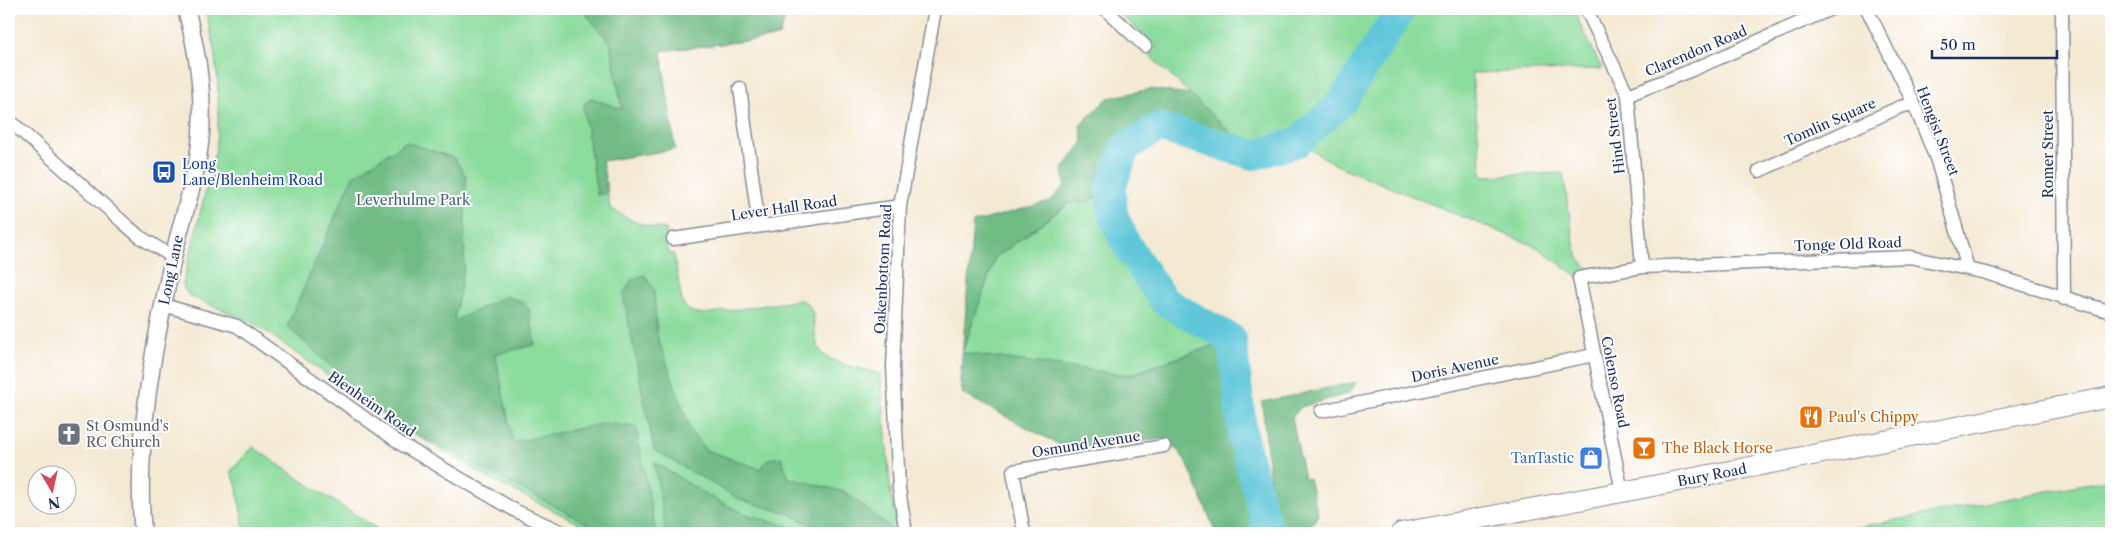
<svg xmlns="http://www.w3.org/2000/svg" width="2120" height="542" font-family="'Libre Caslon Text',serif">
  <rect width="100%" height="100%" fill="#fff"/>
  <filter id="ink" filterUnits="userSpaceOnUse"><feTurbulence type="fractalNoise" baseFrequency=".02" numOctaves="2"/><feDisplacementMap in="SourceGraphic" scale="10" xChannelSelector="R" yChannelSelector="G"/><feConvolveMatrix kernelMatrix="1 2 1 2 8 2 1 2 1" color-interpolation-filters="sRGB"/></filter>
  <filter id="wash" filterUnits="userSpaceOnUse"><feTurbulence type="fractalNoise" baseFrequency=".0096" numOctaves="4" result="noise"/><feDisplacementMap in="SourceGraphic" scale="20" xChannelSelector="R" yChannelSelector="G"/><feGaussianBlur stdDeviation="1.12" result="paint"/><feColorMatrix in="noise" values="0 0 0 0 0 0 0 0 0 0 0 0 0 0 0 0 0 1.4 0 .05"/><feComposite in="paint" operator="in"/></filter>
  <g filter="url(#wash)">
    <rect width="100%" height="100%" fill="#f4e9d3"/>
    <path fill="#8bdc9d" stroke="#53867e" d="M205,9h584l-11,28 -117,14 14,98 -73,12 8,47c20,12 32,19 56,21l3,25h5l8,48c6,10 11,11 22,12l97,-14c21,7 7,39 22,54 11,11 42,15 58,20l10,123 8,36h-301l-109,-55 -102,-60 -133,-95 -65,-27 -5,-7 -1,-6 33,-135c5,-47 2,-93 -11,-139z
      M1115,9h458l29,60 -130,4 10,103 81,-3 12,76 7,14 17,11 -20,4 -42,-31 -199,-81 -39,-24 -45,13 -104,-99 6,-9z
      M1111,187l2,27 12,28 39,59 68,38 -104,36 -166,-22 33,-95 76,-56h17z
      M253,447l51,35 80,51h-139l-9,-49 -5,-13z
      M2111,479v54h-283z"/>
    <path fill="#70bc84" stroke="#467671" d="M582,9h207l-11,28 -117,14 14,98 -73,12 6,32 -11,2 -14,-90 8,-7 31,11 -12,-66z
      M1151,89l40,6 63,60 -95,-28 -33,20 -15,40 -23,15h-17l-76,56 -33,95 166,22 104,-36 11,99 25,95h-52l-28,-68 -10,-15 -15,-11 -75,9 -26,-2 -99,-52 -3,-13 13,-158 77,-22 15,-16 -2,-16 20,-28 -3,-16 28,-27z
      M406,142l48,16 12,18 -2,92 -10,53 52,-25 16,6 7,7 6,36 -40,9 18,88 93,-19 30,4 20,106h-51l-218,-115 -100,-92 66,-150z
      M645,275l9,15 3,45 34,97 15,18 55,19 7,-10 13,-2 8,21 56,14 52,41h-71l-36,-19 -49,-14 -87,-50 -31,-155 9,-16z
      M1356,382l-6,11 -49,14 -9,10 12,62 5,-1 9,37 -11,17 -32,1 -13,-131z
      M654,462c29,18 57,37 88,50 20,9 43,11 63,21h-139z"/>
    <g fill="none" stroke-linecap="round" stroke-linejoin="round">
      <path stroke="#5ec7d9" stroke-width="30" d="M1268,533l-25,-95 -11,-99 -68,-38 -39,-59 -12,-28 -2,-27 15,-40 33,-20 95,28 44,-13 44,-40 59,-93"/>
    </g>
  </g>
  <g filter="url(#ink)">
    <g fill="none" stroke-linecap="round" stroke-linejoin="round">
      <g stroke="#888c98" stroke-width="15">
        <path id="minor" d="M1105,9l40,37
          M1586,9l42,86 14,172
          M1867,9l47,95 23,57 31,108
          M2062,9l2,290
          M740,88l19,138
          M1628,95l64,-25 139,-61
          M9,120l117,105 14,12 33,20
          M1759,171l141,-64 14,-3
          M673,239l227,-33
          M163,305l74,21 164,118 115,67 48,22
          M1321,411l273,-56
          M1622,492l-43,-214 63,-11 268,-10 76,16 125,39
          M906,533l-7,-44 -6,-122 7,-161 35,-197
          M1024,533l-11,-62 151,-25"/>
      </g>
      <g stroke="#888c98" stroke-width="19">
        <path id="tertiary" d="M143,533c-9,-87 11,-189 30,-275 9,-41 25,-82 28,-125 3,-42 -4,-84 -15,-124"/>
      </g>
      <g stroke="#888c98" stroke-width="22">
        <path id="primary" d="M1401,533l221,-41 489,-95"/>
      </g>
      <use href="#minor" stroke="#fff" stroke-width="12"/>
      <use href="#tertiary" stroke="#fff" stroke-width="16"/>
      <use href="#primary" stroke="#fff" stroke-width="20"/>
    </g>
  </g>
  <defs>
    <g id="bus-square" transform="scale(1.25)"><rect x="-9" y="-9" width="18" height="18" rx="4" fill="#1a4fb4" stroke="#fff"/><path d="M-5-6H5V4H4V6H2V4H-2V6H-4V4H-5ZM-3.5-4V0h7V-4ZM-3.5 1.2v1.5H-2V1.2ZM2 1.2v1.5H3.5V1.2Z" fill="#fff"/></g>
    <g id="restaurant-square" transform="scale(1.25)"><rect x="-9" y="-9" width="18" height="18" rx="4" fill="#e8710a" stroke="#fff"/><path d="M-5-6h1v4h1v-4h1v4h1v-4h1v5L-1.5 .5V6h-2V.5L-5-1ZM5-6V6H3V1.5H1.5Q1.5-4 5-6Z" fill="#fff"/></g>
    <g id="church-square" transform="scale(1.25)"><rect x="-9" y="-9" width="18" height="18" rx="4" fill="#6b7280" stroke="#fff"/><path d="M-1.2-6h2.4v3.5h3.3v2.4h-3.3V6h-2.4V-.1h-3.3v-2.4h3.3Z" fill="#fff"/></g>
    <g id="bar-square" transform="scale(1.25)"><rect x="-9" y="-9" width="18" height="18" rx="4" fill="#e8710a" stroke="#fff"/><path d="M-6-5H6L.8 .8V4.5H3.5V6h-7V4.5H-.8V.8Z" fill="#fff"/></g>
    <g id="shop-square" transform="scale(1.25)"><rect x="-9" y="-9" width="18" height="18" rx="4" fill="#3f7fe0" stroke="#fff"/><path d="M-5-2.5h2.3a2.7 3.5 0 0 1 5.4 0H5L5.5 6h-11ZM-1.5-2.5h3a1.5 2.3 0 0 0-3 0Z" fill="#fff"/></g>
  </defs>
  <g fill-rule="evenodd">
    <use href="#bus-square" x="164" y="172"/>
    <use href="#restaurant-square" x="1811" y="417"/>
    <use href="#church-square" x="69" y="434"/>
    <use href="#bar-square" x="1644" y="448"/>
    <use href="#shop-square" x="1591" y="458"/>
  </g>
  <g text-anchor="middle" dominant-baseline="central" stroke-width="4" stroke-linejoin="round" paint-order="stroke">
    <g font-size="14" fill="#1b2f5e" stroke="#fff">
      <text transform="translate(1696 51) rotate(-23)">Clarendon Road</text>
      <text transform="translate(1830 122) rotate(-24)">Tomlin Square</text>
      <text transform="translate(1938 131) rotate(69)">Hengist Street</text>
      <text transform="translate(1615 136) rotate(-97)">Hind Street</text>
      <text transform="translate(2048 154) rotate(-90)">Romer Street</text>
      <text transform="translate(784 208) rotate(-8)">Lever Hall Road</text>
      <text transform="translate(1848 244) rotate(-2)">Tonge Old Road</text>
      <text transform="translate(883 269) rotate(-87)">Oakenbottom Road</text>
      <text transform="translate(171 270) rotate(-78)">Long Lane</text>
      <text transform="translate(1455 368) rotate(-12)">Doris Avenue</text>
      <text transform="translate(1615 382) rotate(79)">Colenso Road</text>
      <text transform="translate(372 404) rotate(35)">Blenheim Road</text>
      <text transform="translate(1086 444) rotate(-9)">Osmund Avenue</text>
      <text transform="translate(1712 475) rotate(-11)">Bury Road</text>
    </g>
    <g font-size="14" fill="#164399" stroke="#fff" text-anchor="start">
      <text x="182" y="164">Long<tspan x="182" dy="16">Lane/Blenheim Road</tspan></text>
    </g>
    <g font-size="14" fill="#3d6371" stroke="#fff">
      <text x="413" y="200">Leverhulme Park</text>
    </g>
    <g font-size="14" fill="#c56008" stroke="#fff" text-anchor="start">
      <text x="1828" y="417">Paul's Chippy</text>
      <text x="1662" y="448">The Black Horse</text>
    </g>
    <g font-size="14" fill="#5b616d" stroke="#fff" text-anchor="start">
      <text x="86" y="426">St Osmund's<tspan x="86" dy="16">RC Church</tspan></text>
    </g>
    <g font-size="14" fill="#366cbe" stroke="#fff" text-anchor="end">
      <text x="1574" y="458">TanTastic</text>
    </g>
  </g>
  <rect width="2120" height="542" fill="none" stroke="#fff" stroke-width="30"/>
  <g transform="translate(52 490) rotate(171)"><circle r="24" fill="#ffffff" stroke="#a4acbf"/>
  <path d="M0-4L9 19L0 12L-9 19Z" fill="#d1495b"/>
  <text y="-8" font-size="14" font-weight="bold" text-anchor="middle" fill="#1b2f5e">N</text>
  </g>
  <path d="M1932 50v8h125v-8" fill="none" stroke="#1b2f5e" stroke-width="2.5"/>
  <text x="1940" y="50" font-size="15" fill="#1b2f5e" stroke="#ffffff" stroke-width="4" paint-order="stroke">50 m</text>
</svg>
